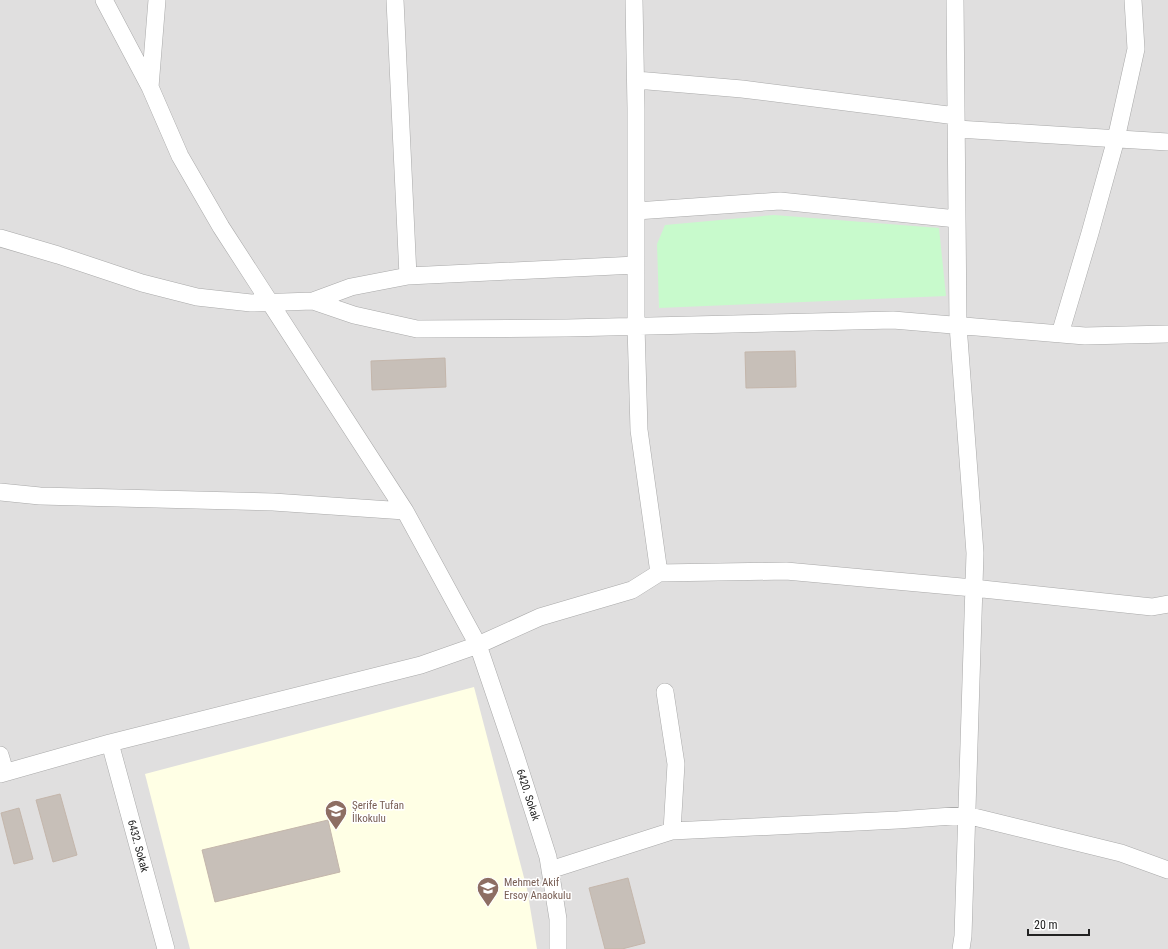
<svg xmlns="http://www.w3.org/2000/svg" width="1168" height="949" font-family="'Roboto Condensed',sans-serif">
  <rect width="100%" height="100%" fill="#f2efe9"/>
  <path fill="#e0dfdf" d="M0,0h1168v949h-1168z"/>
  <path fill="#ffffe5" d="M474,687l53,202 10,60h-347l-45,-175z"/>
  <path fill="#c8facc" d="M774,215l165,13 7,68 -287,12 -2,-64 8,-19z"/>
  <path fill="#c7bfb8" stroke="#c4b6ab" d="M795,351l1,36 -50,1 -1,-36z
    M445,358l1,29 -74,3 -1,-29z
    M60,794l17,61 -24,7 -17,-62z
    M19,808l14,51 -19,5 -13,-51z
    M328,820l12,52 -125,30 -13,-52z
    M628,878l17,65 -23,6h-17l-16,-61z"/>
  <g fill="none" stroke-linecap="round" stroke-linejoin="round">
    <g stroke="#a9a9a9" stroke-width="18">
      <path id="street" d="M104,0l46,87 30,69 41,71 184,284 73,134 37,109 33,103 10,62v30
        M395,0l13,276
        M634,0l2,108v218l3,104 20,143
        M955,0l3,325 17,228 -12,383 -2,13
        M636,80l106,9 214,27
        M150,87l7,-87
        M957,129l211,13
        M636,211l144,-10 177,18
        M0,238l58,17 84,28 55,14 54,6 62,-2 38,-14 57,-11 228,-11
        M313,301l41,14 63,14 150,-1 326,-8 192,16 83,-2
        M1060,334l30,-101 26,-94 20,-90 -3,-49
        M0,492l40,4 233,6 132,9
        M665,692l11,72 -4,67
        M110,743l56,206
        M0,755l5,17
        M0,774l110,-31 311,-78 57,-20 62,-28 92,-27 27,-17 127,-2 187,17 179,19 16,-3
        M550,870l122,-39 226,-11 68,-5 155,38 47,17"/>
    </g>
    <use href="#street" stroke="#fff" stroke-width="17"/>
  </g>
  <defs>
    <g id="school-pin" transform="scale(1.15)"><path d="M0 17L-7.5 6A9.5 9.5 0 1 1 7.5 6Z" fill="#8d6e63" stroke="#fff"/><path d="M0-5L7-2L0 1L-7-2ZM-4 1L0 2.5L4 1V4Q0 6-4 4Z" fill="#fff"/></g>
  </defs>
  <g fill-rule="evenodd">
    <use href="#school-pin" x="336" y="811"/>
    <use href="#school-pin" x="488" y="888"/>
  </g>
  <g text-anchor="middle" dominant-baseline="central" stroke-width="3" stroke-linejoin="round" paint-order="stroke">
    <g font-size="11" fill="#222" stroke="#fff">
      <text transform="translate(528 795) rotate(72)">6420. Sokak</text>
      <text transform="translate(138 846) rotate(75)">6432. Sokak</text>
    </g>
    <g font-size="11" fill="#785e54" stroke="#fff" text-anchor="start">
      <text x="352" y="805">Şerife Tufan<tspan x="352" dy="13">İlkokulu</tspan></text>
      <text x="504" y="882">Mehmet Akif<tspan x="504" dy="13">Ersoy Anaokulu</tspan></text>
    </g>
  </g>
  <path d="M1028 929v6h61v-6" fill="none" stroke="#222222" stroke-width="2"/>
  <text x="1034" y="929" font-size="12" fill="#222222" stroke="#ffffff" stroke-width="3" paint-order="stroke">20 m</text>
</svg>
